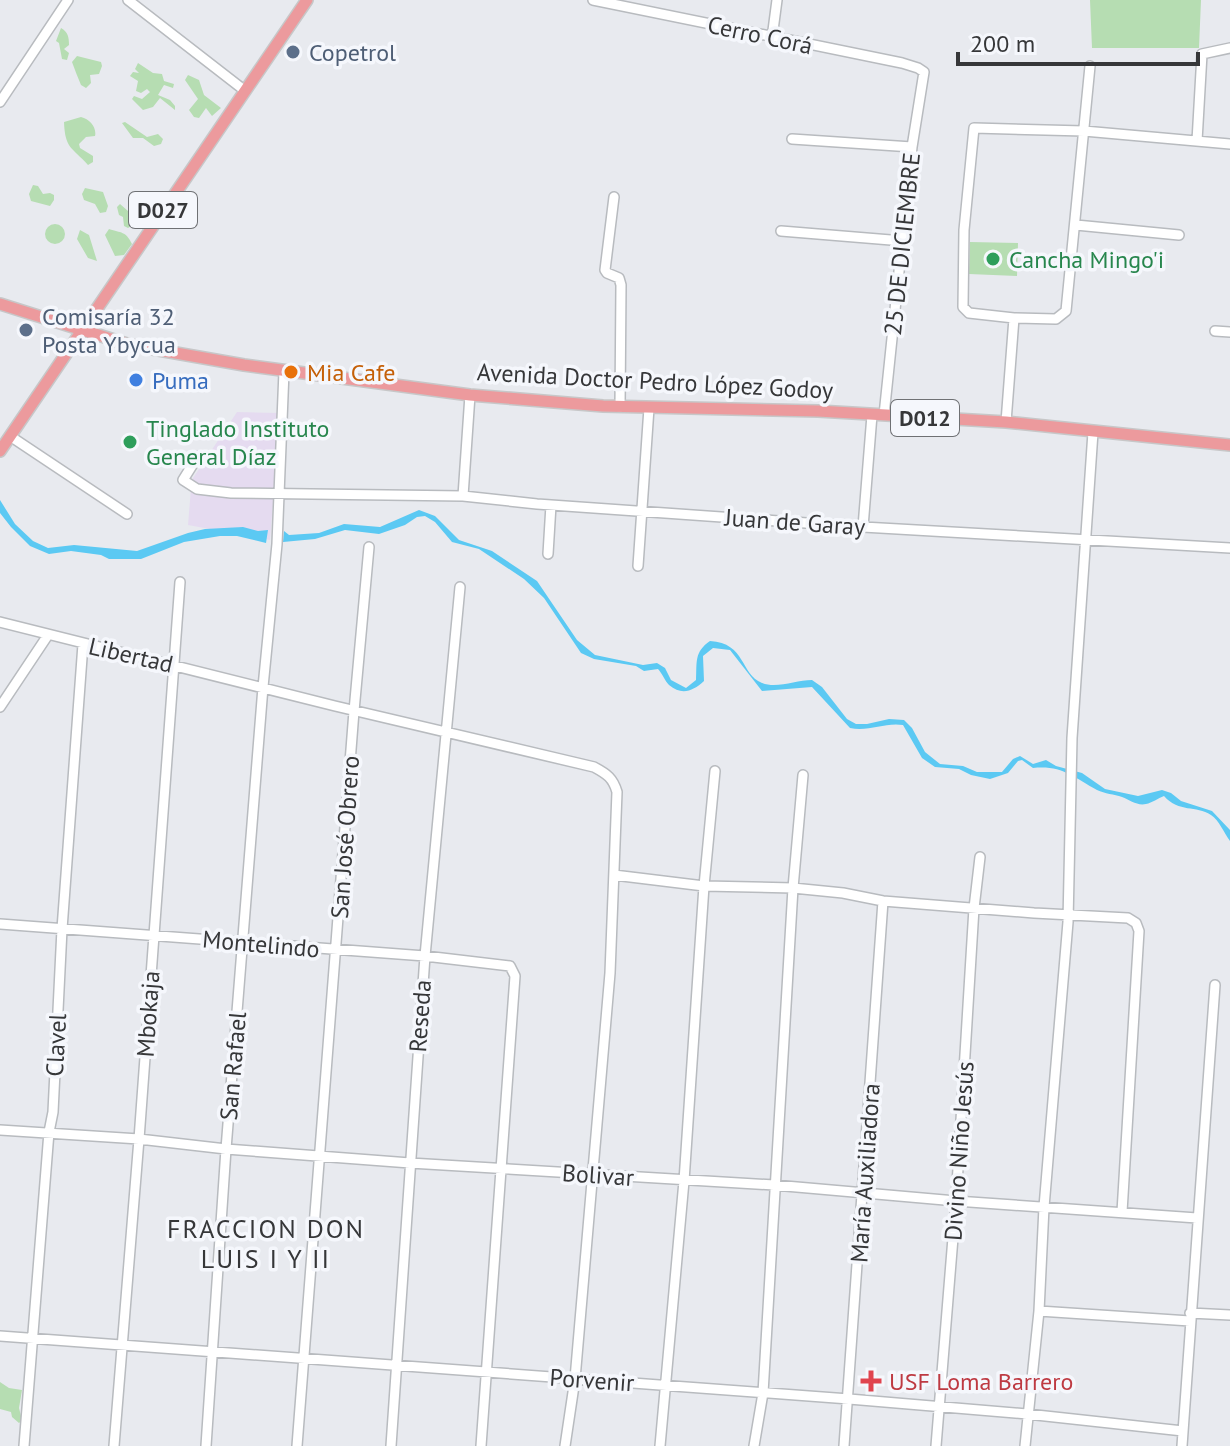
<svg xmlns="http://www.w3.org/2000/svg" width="1230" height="1446" font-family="'PT Sans',sans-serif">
  <rect width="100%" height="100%" fill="#e8eaef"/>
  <path fill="#e5dbf0" d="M237,412l43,1 -10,127 -82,-15 3,-37 -2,-4z"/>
  <path fill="#b6ddb2" d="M1090,0h111l-2,48h-107z
    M61,28c7,4 8,9 8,17l-5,4 5,4 -2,7 -5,-1 -3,-16 -3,-2z
    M77,56l24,6 1,4 -3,8 -9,1 1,8 -5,5 -5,-3c-3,-7 -6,-15 -9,-23z
    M138,63l15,10 9,1 2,7 10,3 -1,4 -9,-3 -6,10 12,5 5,6v4l-15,-12 -7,9 -10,3 -11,-11 2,-3 8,3 8,-7 -3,-3 -6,4 -5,-2 2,-10 -8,-5 3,-4 6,1 -4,-4z
    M188,75l11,5 5,15 17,13 -9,8 -6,-8 -7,10 -5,-1 -5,-7 9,-11 -13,-19z
    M81,117c9,2 16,11 14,19l-9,1 -7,7 1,4 13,8v6l-5,3c-16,-18 -23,-16 -24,-43z
    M125,122l22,15 11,-3 5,5 -2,5 -7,2 -11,-8h-10l-11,-15z
    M33,185l5,1 5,8 7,-1 4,2v5l-4,6 -19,-5 -2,-7z
    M85,188l18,4 5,14 -2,6 -6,1 -5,-9 -11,-4 -2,-6z
    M120,204l16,14v5l-8,5 -4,-2 -1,-9 -4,-2 -2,-8z
    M45 234a10 10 0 1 1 20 0a10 10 0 1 1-20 0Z
    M109,229c12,4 17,2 23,15l-8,11 -9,1 -10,-21z
    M80,230l9,5 8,26 -9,-3 -11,-19z
    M970,242l48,1 -1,33 -48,-2z
    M0,1382l9,6 13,2 -3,18 3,12 -3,3 -7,-6 -1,-5 -11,-3z"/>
  <path fill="#5bc9f3" d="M0,500l15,24 18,17 15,7 26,-3 63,6 51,-18 17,-4 38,-2 15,4 10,-1 -2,13 -29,-7h-17l-36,6 -43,17h-32l-8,-4 -30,-4 -22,3 -19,-8 -19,-19 -11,-14z
    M419,510l16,6 24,24 33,11 45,30 40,59 18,15 48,10 14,-2 8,5 6,12 15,8 10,-8c1,-18 -2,-28 14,-39 36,2 30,33 52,42 15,6 34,-3 50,-3l10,7 25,32 9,5h11l22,-5 15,1 8,8 13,24 15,12 23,2 14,6h25l11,-13 7,-3 13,8 13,-4 10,6 26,7 23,16 33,7 24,-6 9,3 10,8 31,10 18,19v11c-6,-8 -11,-21 -19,-26 -15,-10 -32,-2 -47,-19 -6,2 -12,7 -18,8 -9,2 -16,-4 -24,-7 -8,-3 -17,-3 -25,-7 -24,-13 -35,-25 -64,-22l-11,-8 -4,1 -10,12 -18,6 -19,-4 -12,-6 -24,-2 -13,-9 -19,-33c-18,-3 -34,7 -53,3l-38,-41 -50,4 -32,-41 -17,-2 -10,8 1,25c-11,10 -22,15 -35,4 -4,-4 -7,-12 -11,-16l-14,2 -8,-5 -42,-7 -13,-6 -37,-55 -20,-19 -45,-30 -27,-7 -17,-20 -10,-6 -8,1 -12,8 -26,9 -34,-4 -30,9 -32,3 1,-11 5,4 30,-2 25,-9 36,3z"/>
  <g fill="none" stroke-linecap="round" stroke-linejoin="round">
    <g stroke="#b8bbbf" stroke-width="12">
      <path id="minor" d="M128,0l116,90
        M593,0l309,63 16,5 6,4 -12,75 -28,268
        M772,38l5,-38
        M0,102l68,-102
        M792,139l120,8
        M1197,141l5,-87 28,-6
        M614,197l-9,73 2,3 12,5 2,7 -1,122
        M1076,225l103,10
        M781,231l122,10
        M1014,318l-45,-5 -6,-6 1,-77 10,-102 110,3 146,13
        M1215,331l15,1
        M470,395l-7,101 74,8 326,23 367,21
        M1006,422l8,-104 42,1 10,-8 24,-245
        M10,436l117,78
        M198,456l-15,24 14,9 34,4 232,3
        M863,527l9,-112
        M548,554l3,-49
        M638,566l11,-158
        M0,622l335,84 259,61c13,7 19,11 23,25l-7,181 -35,406 -10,67
        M0,707l48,-72
        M614,875l90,11 89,2 50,5 40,8 151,12 94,5 8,5 3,8 -17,281
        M0,924l425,32 85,10 5,10 -34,470
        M0,1130l139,9 87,10 184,14 364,22 182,16 241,17
        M1039,1311l151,10
        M1190,1313l40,2
        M0,1336l849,63 178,15 156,17
        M24,1446l25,-314 4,-20 9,-183 21,-285
        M114,1446l25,-307 41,-557
        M206,1446l20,-297 37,-462 14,-143 7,-173
        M297,1446l57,-735 15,-164
        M391,1446l34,-490 35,-369
        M660,1446l24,-265 20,-295 11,-115
        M754,1446l9,-53 30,-505 10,-113
        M844,1446l39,-545
        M936,1446l20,-245 18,-293 6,-51
        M1025,1446l14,-135 5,-104 24,-285 4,-184 21,-306
        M1182,1446l33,-461"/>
    </g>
    <g stroke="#c7c7c8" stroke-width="14">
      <path id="major" d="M0,304l130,41 114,20 226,30 133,11 215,5 188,11 224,23
        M0,451l307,-451"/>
    </g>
    <use href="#minor" stroke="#fff" stroke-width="9"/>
    <use href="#major" stroke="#ec9a9d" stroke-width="11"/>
  </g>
  <g fill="#5c6f8a" stroke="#f5f7fc" stroke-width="3">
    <circle cx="293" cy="52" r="8"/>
    <circle cx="26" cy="330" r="8"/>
  </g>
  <g fill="#2e9e5b" stroke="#f5f7fc" stroke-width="3">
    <circle cx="993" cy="259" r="8"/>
    <circle cx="130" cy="442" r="8"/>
  </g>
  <circle fill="#e8710a" stroke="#f5f7fc" stroke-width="3" cx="291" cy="372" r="8"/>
  <circle fill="#3f7fe0" stroke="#f5f7fc" stroke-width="3" cx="136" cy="380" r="8"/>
  <path fill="#e0444e" stroke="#f5f7fc" stroke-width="3" d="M867 1369h8v8h8v8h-8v8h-8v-8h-8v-8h8z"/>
  <g text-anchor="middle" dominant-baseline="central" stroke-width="7" stroke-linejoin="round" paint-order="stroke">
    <g fill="#f5f7fc" stroke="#6f7174" stroke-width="2">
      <rect x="129" y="192" width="68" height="36" rx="6"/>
      <rect x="891" y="400" width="68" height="36" rx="6"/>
    </g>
    <g font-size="22" font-weight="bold" fill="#363739">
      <text x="163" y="210">D027</text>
      <text x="925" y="418">D012</text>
    </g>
    <g font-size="24" fill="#363739" stroke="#f5f7fc">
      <text transform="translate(760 35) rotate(12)">Cerro Corá</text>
      <text transform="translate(902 244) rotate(-84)">25 DE DICIEMBRE</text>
      <text transform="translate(655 381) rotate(3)">Avenida Doctor Pedro López Godoy</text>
      <text transform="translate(795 522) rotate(4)">Juan de Garay</text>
      <text transform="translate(131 655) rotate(13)">Libertad</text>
      <text transform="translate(345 837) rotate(-86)">San José Obrero</text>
      <text transform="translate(261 944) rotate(5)">Montelindo</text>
      <text transform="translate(148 1014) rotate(-86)">Mbokaja</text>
      <text transform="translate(420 1016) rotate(-86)">Reseda</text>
      <text transform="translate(56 1045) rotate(-87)">Clavel</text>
      <text transform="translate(233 1066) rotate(-85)">San Rafael</text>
      <text transform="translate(959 1151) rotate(-86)">Divino Niño Jesús</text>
      <text transform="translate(865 1173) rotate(-86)">María Auxiliadora</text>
      <text transform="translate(598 1175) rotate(4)">Bolivar</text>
      <text transform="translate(592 1380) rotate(4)">Porvenir</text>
    </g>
    <g font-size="24" fill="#4e5e75" stroke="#f5f7fc" text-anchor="start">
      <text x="309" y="52">Copetrol</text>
      <text x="42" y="316">Comisaría 32<tspan x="42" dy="28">Posta Ybycua</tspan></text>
    </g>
    <g font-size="24" fill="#27864d" stroke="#f5f7fc" text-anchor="start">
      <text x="1009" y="259">Cancha Mingo'i</text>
      <text x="146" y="428">Tinglado Instituto<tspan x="146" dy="28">General Díaz</tspan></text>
    </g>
    <g font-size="24" fill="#c56008" stroke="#f5f7fc" text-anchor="start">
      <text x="307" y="372">Mia Cafe</text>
    </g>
    <g font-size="24" fill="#366cbe" stroke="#f5f7fc" text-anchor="start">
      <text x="152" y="380">Puma</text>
    </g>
    <g font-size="24" fill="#be3a42" stroke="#f5f7fc" text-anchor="start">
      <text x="889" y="1381">USF Loma Barrero</text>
    </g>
    <g font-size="26" letter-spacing="2" fill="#363739" stroke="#f5f7fc">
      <text x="266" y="1228">FRACCION DON<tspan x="266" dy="30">LUIS I Y II</tspan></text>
    </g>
  </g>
  <path d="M958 52v12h240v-12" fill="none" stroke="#363739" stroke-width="4"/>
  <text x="970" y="52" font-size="24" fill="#363739" stroke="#f5f7fc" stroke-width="6" paint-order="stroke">200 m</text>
</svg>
